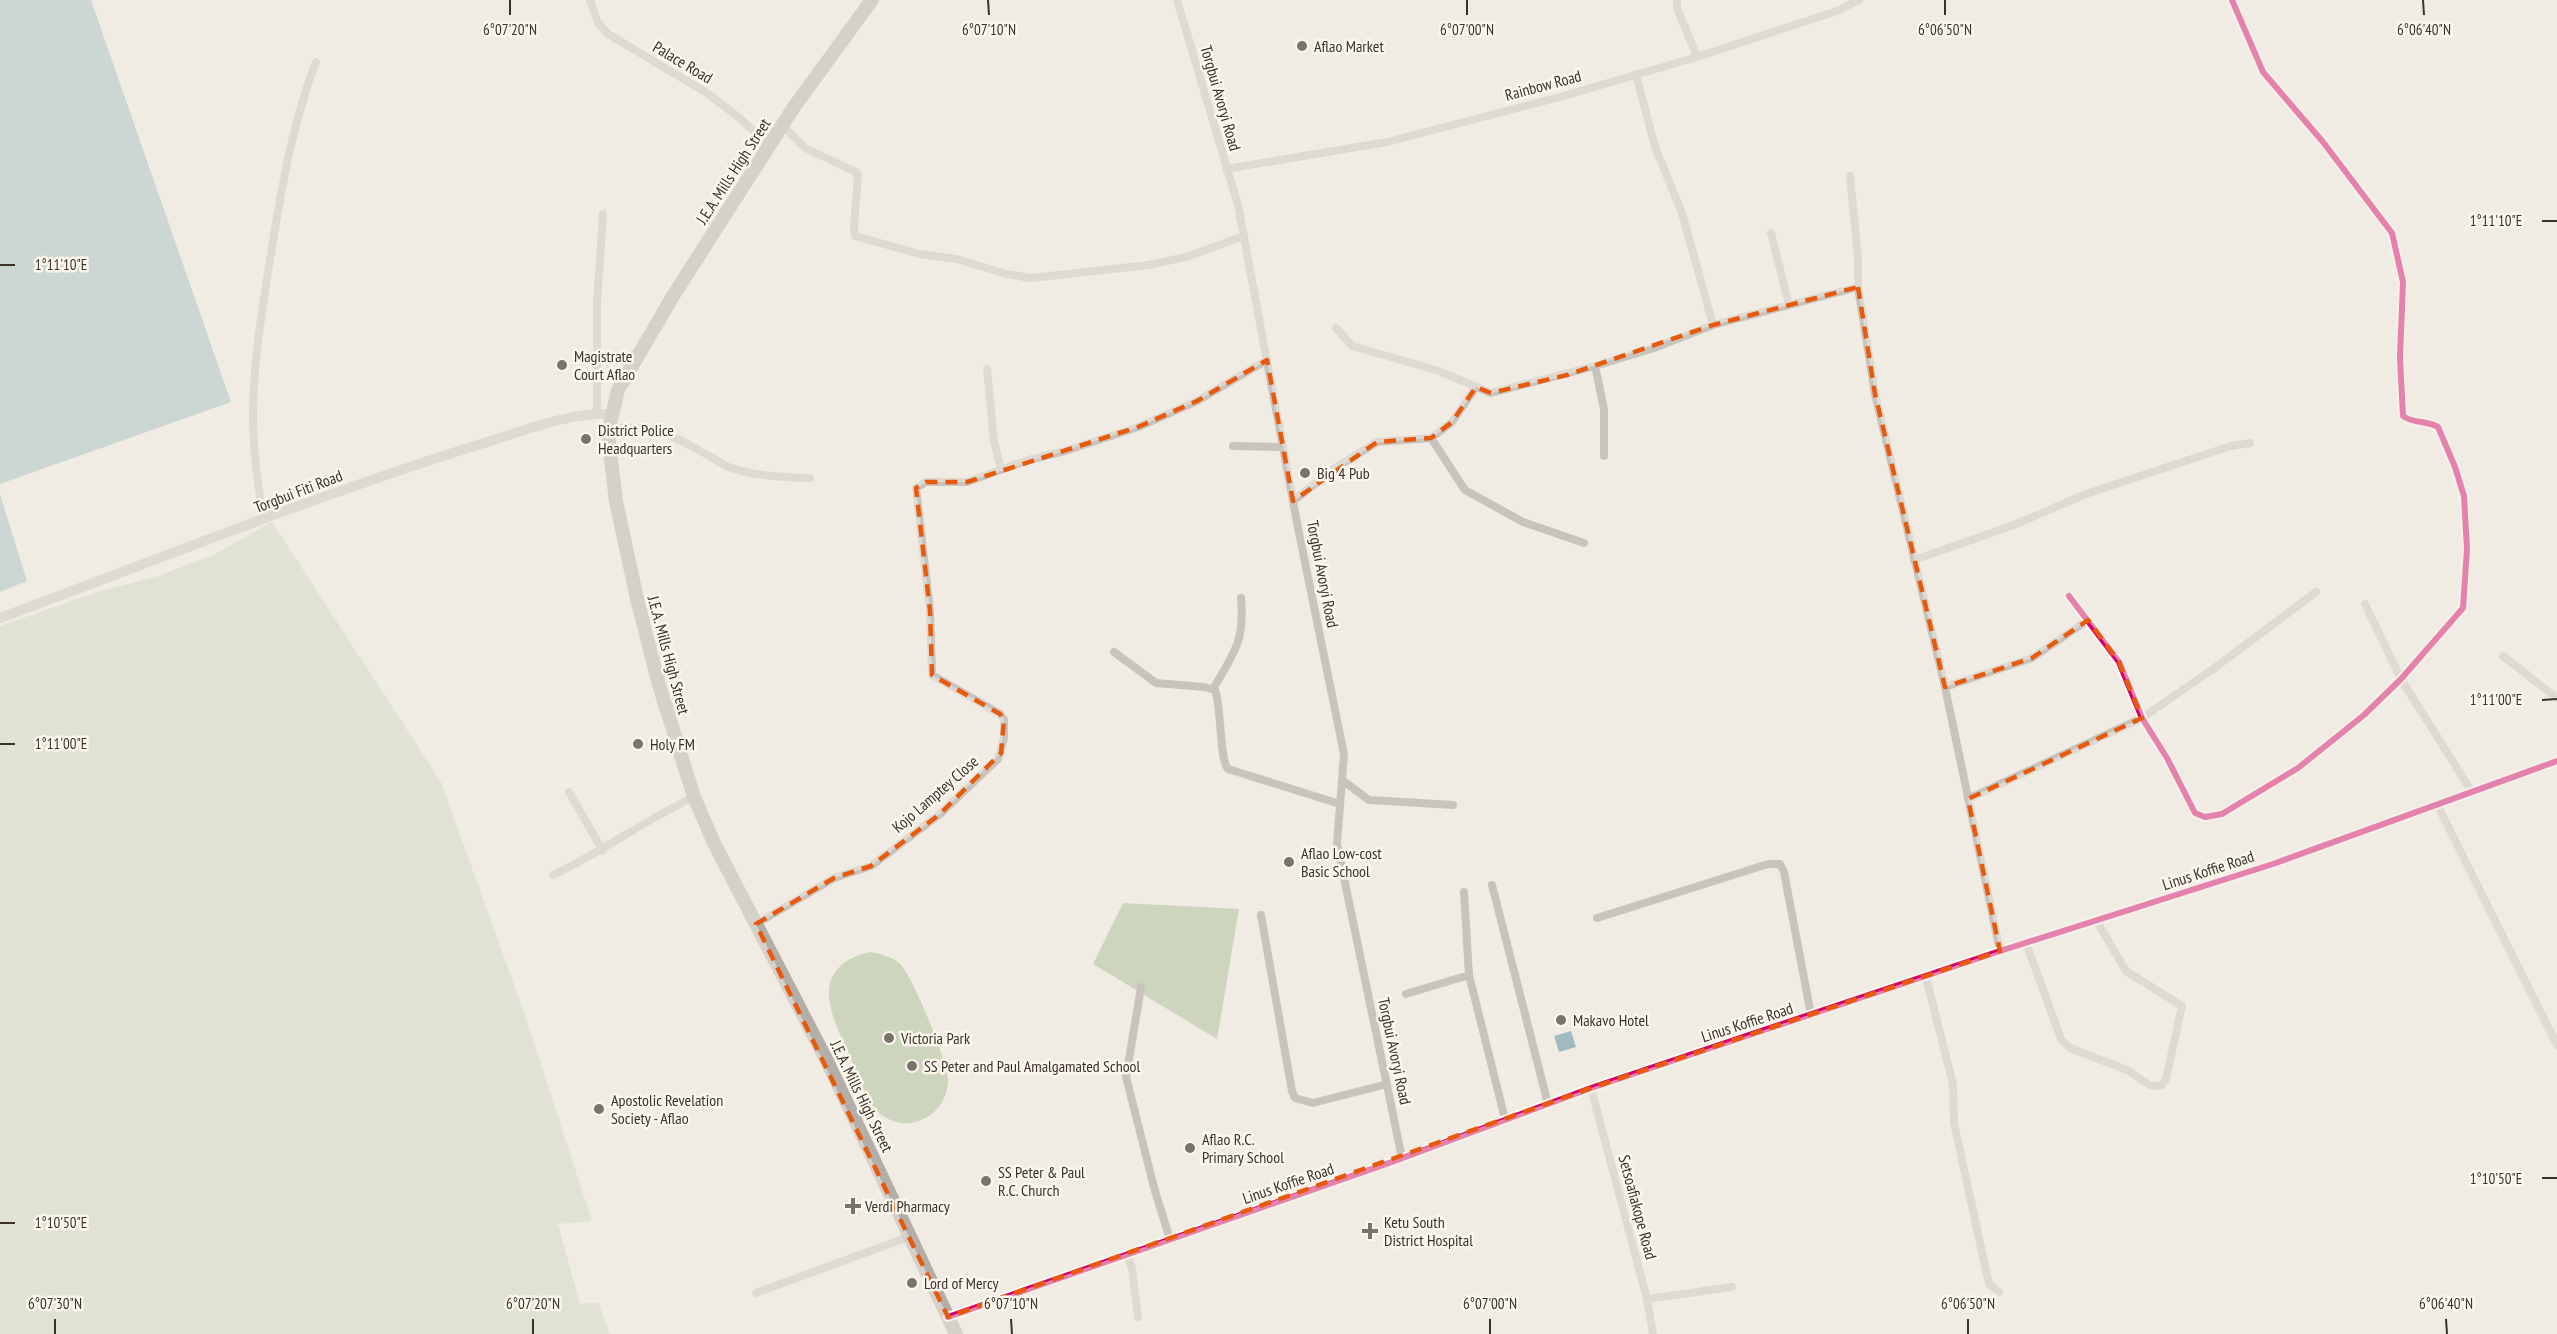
<svg xmlns="http://www.w3.org/2000/svg" width="2557" height="1334" font-family="'PT Sans Narrow',sans-serif">
  <rect width="100%" height="100%" fill="#f0ece4"/>
  <path fill="#cdd5be" d="M272,522l169,260 85,236 66,203 -34,3 22,80 18,-2 12,32h-610v-708l100,-35 58,-15 55,-21z
    M1123,903l116,6 -22,130 -124,-75z
    M870,952c11,2 20,4 29,11 13,10 49,101 49,117 0,11 -5,25 -14,32 -10,8 -21,13 -33,11 -34,-6 -41,-41 -52,-69 -9,-21 -26,-50 -18,-74 7,-17 22,-24 39,-28z"/>
  <path fill="#a0bcc0" d="M0,0h91l140,402 -231,82z
    M0,494l27,87 -27,11z
    M1571,1031l5,16 -17,5 -5,-16z"/>
  <g fill="none" stroke-linecap="round" stroke-linejoin="round">
    <path stroke="#c8c4bd" stroke-width="8" d="M590,0l8,23 10,11 99,59 35,27 26,25
      M1177,0l61,205 60,323 46,226 -7,90 65,314
      M1677,0v8l20,49
      M1636,74l19,73 27,66 31,112
      M782,125l23,23 51,24 2,3 -4,51 1,10 65,18 37,5 49,15 25,4 117,-13 38,-8 58,-21
      M1226,169l161,-27 173,-45 137,-40 140,-46 22,-11
      M1850,176l8,81v30l17,107 70,293 55,264
      M1771,233l18,72
      M1336,328l16,18 84,24 55,23 104,-27 59,-18 59,-23 145,-38
      M1595,366l9,43v47
      M987,369l7,72 7,28
      M597,414v-111l6,-89
      M609,429c40,-5 60,4 95,24 8,4 16,10 24,14 25,9 55,10 82,11
      M1431,438l21,-16 24,-35
      M1233,446l50,1
      M1293,501l42,-33 42,-26 54,-4 34,52 58,32 61,21
      M263,520c-3,-26 -8,-52 -9,-77 -4,-59 6,-120 15,-177 11,-69 22,-139 47,-204
      M1914,560l100,-35 72,-31 145,-48 19,-3
      M2069,596l50,66 23,56 25,40 28,55 10,4 17,-3 76,-46 66,-53 37,-36 62,-71 4,-59 -3,-53 -9,-29 -17,-40c-11,-7 -25,-3 -35,-11l-3,-58 3,-76 -11,-49 -69,-91 -60,-70 -31,-72
      M2365,604l36,75 71,113
      M1114,652l42,31 48,4 11,3c7,18 4,69 13,79l112,35
      M2503,656l54,42
      M1945,687l87,-29 56,-38
      M1213,689c21,-36 32,-48 28,-91
      M1342,780l27,20 84,5
      M569,792l34,59
      M1968,799l174,-81 71,-49 103,-77
      M2437,804l120,241
      M553,875c49,-23 92,-55 141,-78
      M1492,885l56,219
      M1464,892l5,83 36,144
      M1261,915l31,176 3,7 18,5 74,-19
      M1597,918l171,-54h12l4,8 27,143
      M756,924l78,-46 37,-12 69,-52 58,-55 6,-21v-18l-4,-6 -68,-39 -2,-64 -14,-123 10,-6h41l61,-22 37,-9 73,-24 59,-26 70,-41
      M2026,943l35,96 9,9 57,22 24,16 11,-1 4,-6 16,-73 -56,-35 -30,-51
      M1926,977l27,107 1,39 35,161 10,8
      M1141,987l-15,90 29,114 15,48
      M1406,994l63,-19
      M1591,1088l56,211 6,35
      M1127,1254l5,15 6,48
      M756,1293l155,-57
      M1647,1299l85,-12
      M948,1317l444,-155 199,-74 409,-137 273,-87 284,-103"/>
    <path stroke="#c8c4bd" stroke-width="10" d="M0,618c161,-60 320,-124 484,-175 33,-10 95,-34 128,-28"/>
    <path stroke="#b3aea8" stroke-width="14" d="M872,0l-78,107 -121,189 -55,94 -9,39v14l7,58 21,98 22,86 35,112 21,48 112,216 129,273"/>
    <g stroke="#fbf7ed" stroke-width="10">
      <path id="cycleway" d="M2069,596l50,66 23,56 25,40 28,55 10,4 17,-3 76,-46 66,-53 37,-36 62,-71 4,-59 -3,-53 -9,-29 -17,-40c-11,-7 -25,-3 -35,-11l-3,-58 3,-76 -11,-49 -69,-91 -60,-70 -31,-72
        M948,1317l444,-155 199,-74 409,-137 273,-87 284,-103"/>
    </g>
    <use href="#cycleway" stroke="#d6006c" stroke-width="6"/>
  </g>
  <path d="M0 0H2557V1334H0ZM1858,287l17,107 70,293 87,-29 56,-38 31,42 23,56 -174,81 32,152 -409,137 -643,229 -192,-393 78,-46 37,-12 69,-52 61,-61 3,-33 -4,-6 -68,-39 -2,-64 -14,-123 10,-6h41l171,-55 59,-26 70,-41 26,141 84,-59 54,-4 21,-16 24,-35 15,6 76,-18 146,-50z" fill="#f0ece4" fill-opacity=".55" fill-rule="evenodd"/>
  <path fill="none" stroke="#e8590c" stroke-width="4.5" stroke-dasharray="12 8" stroke-linejoin="round" d="M1858,287l17,107 70,293 87,-29 56,-38 31,42 23,56 -174,81 32,152 -409,137 -643,229 -192,-393 78,-46 37,-12 69,-52 61,-61 3,-33 -4,-6 -68,-39 -2,-64 -14,-123 10,-6h41l171,-55 59,-26 70,-41 26,141 84,-59 54,-4 21,-16 24,-35 15,6 76,-18 146,-50z"/>
  <path fill="none" stroke="#3a322a" stroke-width="2" d="M510,0v15M988,0l1,15M1467,0v15M1945,0v15M2423,0l1,15M2542,221h15M0,265h15M2542,700l15,-1M0,744h15M2542,1178h15M0,1223h15M55,1319v15M533,1319v15M1011,1319l1,15M1490,1319v15M1968,1319v15M2446,1319l1,15"/>
  <g fill="#7a736b" stroke="#fbf7ed" stroke-width="2">
    <circle cx="1302" cy="46" r="6"/>
    <circle cx="562" cy="365" r="6"/>
    <circle cx="586" cy="439" r="6"/>
    <circle cx="1305" cy="473" r="6"/>
    <circle cx="638" cy="744" r="6"/>
    <circle cx="1289" cy="862" r="6"/>
    <circle cx="1561" cy="1020" r="6"/>
    <circle cx="889" cy="1038" r="6"/>
    <circle cx="912" cy="1066" r="6"/>
    <circle cx="599" cy="1109" r="6"/>
    <circle cx="1190" cy="1148" r="6"/>
    <circle cx="986" cy="1181" r="6"/>
    <path d="M850 1197h6v6h6v6h-6v6h-6v-6h-6v-6h6z"/>
    <path d="M1367 1222h6v6h6v6h-6v6h-6v-6h-6v-6h6z"/>
    <circle cx="912" cy="1283" r="6"/>
  </g>
  <g text-anchor="middle" dominant-baseline="central" stroke-width="5" stroke-linejoin="round" paint-order="stroke">
    <g font-size="16" fill="#3a322a" stroke="#fbf7ed" text-anchor="start">
      <text x="1314" y="46">Aflao Market</text>
      <text x="574" y="356">Magistrate<tspan x="574" dy="18">Court Aflao</tspan></text>
      <text x="598" y="430">District Police<tspan x="598" dy="18">Headquarters</tspan></text>
      <text x="1317" y="473">Big 4 Pub</text>
      <text x="650" y="744">Holy FM</text>
      <text x="1301" y="853">Aflao Low-cost<tspan x="1301" dy="18">Basic School</tspan></text>
      <text x="1573" y="1020">Makavo Hotel</text>
      <text x="901" y="1038">Victoria Park</text>
      <text x="924" y="1066">SS Peter and Paul Amalgamated School</text>
      <text x="611" y="1100">Apostolic Revelation<tspan x="611" dy="18">Society - Aflao</tspan></text>
      <text x="1202" y="1139">Aflao R.C.<tspan x="1202" dy="18">Primary School</tspan></text>
      <text x="998" y="1172">SS Peter &amp; Paul<tspan x="998" dy="18">R.C. Church</tspan></text>
      <text x="865" y="1206">Verdi Pharmacy</text>
      <text x="1384" y="1222">Ketu South<tspan x="1384" dy="18">District Hospital</tspan></text>
      <text x="924" y="1283">Lord of Mercy</text>
    </g>
    <g font-size="16" fill="#3a322a" stroke="#fbf7ed">
      <text transform="translate(683 62) rotate(31)">Palace Road</text>
      <text transform="translate(1543 85) rotate(-15)">Rainbow Road</text>
      <text transform="translate(1221 98) rotate(74)">Torgbui Avoryi Road</text>
      <text transform="translate(733 171) rotate(-57)">J.E.A. Mills High Street</text>
      <text transform="translate(298 491) rotate(-21)">Torgbui Fiti Road</text>
      <text transform="translate(1323 574) rotate(79)">Torgbui Avoryi Road</text>
      <text transform="translate(669 655) rotate(75)">J.E.A. Mills High Street</text>
      <text transform="translate(935 794) rotate(-41)">Kojo Lamptey Close</text>
      <text transform="translate(2208 870) rotate(-18)">Linus Koffie Road</text>
      <text transform="translate(1747 1022) rotate(-18)">Linus Koffie Road</text>
      <text transform="translate(1395 1051) rotate(78)">Torgbui Avoryi Road</text>
      <text transform="translate(862 1096) rotate(64)">J.E.A. Mills High Street</text>
      <text transform="translate(1288 1183) rotate(-19)">Linus Koffie Road</text>
      <text transform="translate(1638 1207) rotate(75)">Setsoafiakope Road</text>
    </g>
  </g>
  <g font-size="15" text-anchor="middle" fill="#3a322a" stroke="#fbf7ed" stroke-width="5" stroke-linejoin="round" paint-order="stroke">
    <text x="510" y="35">6°07'20"N</text>
    <text x="989" y="35">6°07'10"N</text>
    <text x="1467" y="35">6°07'00"N</text>
    <text x="1945" y="35">6°06'50"N</text>
    <text x="2424" y="35">6°06'40"N</text>
    <text x="2496" y="226">1°11'10"E</text>
    <text x="61" y="270">1°11'10"E</text>
    <text x="2496" y="705">1°11'00"E</text>
    <text x="61" y="749">1°11'00"E</text>
    <text x="2496" y="1184">1°10'50"E</text>
    <text x="61" y="1228">1°10'50"E</text>
    <text x="55" y="1309">6°07'30"N</text>
    <text x="533" y="1309">6°07'20"N</text>
    <text x="1011" y="1309">6°07'10"N</text>
    <text x="1490" y="1309">6°07'00"N</text>
    <text x="1968" y="1309">6°06'50"N</text>
    <text x="2446" y="1309">6°06'40"N</text>
  </g>
</svg>
